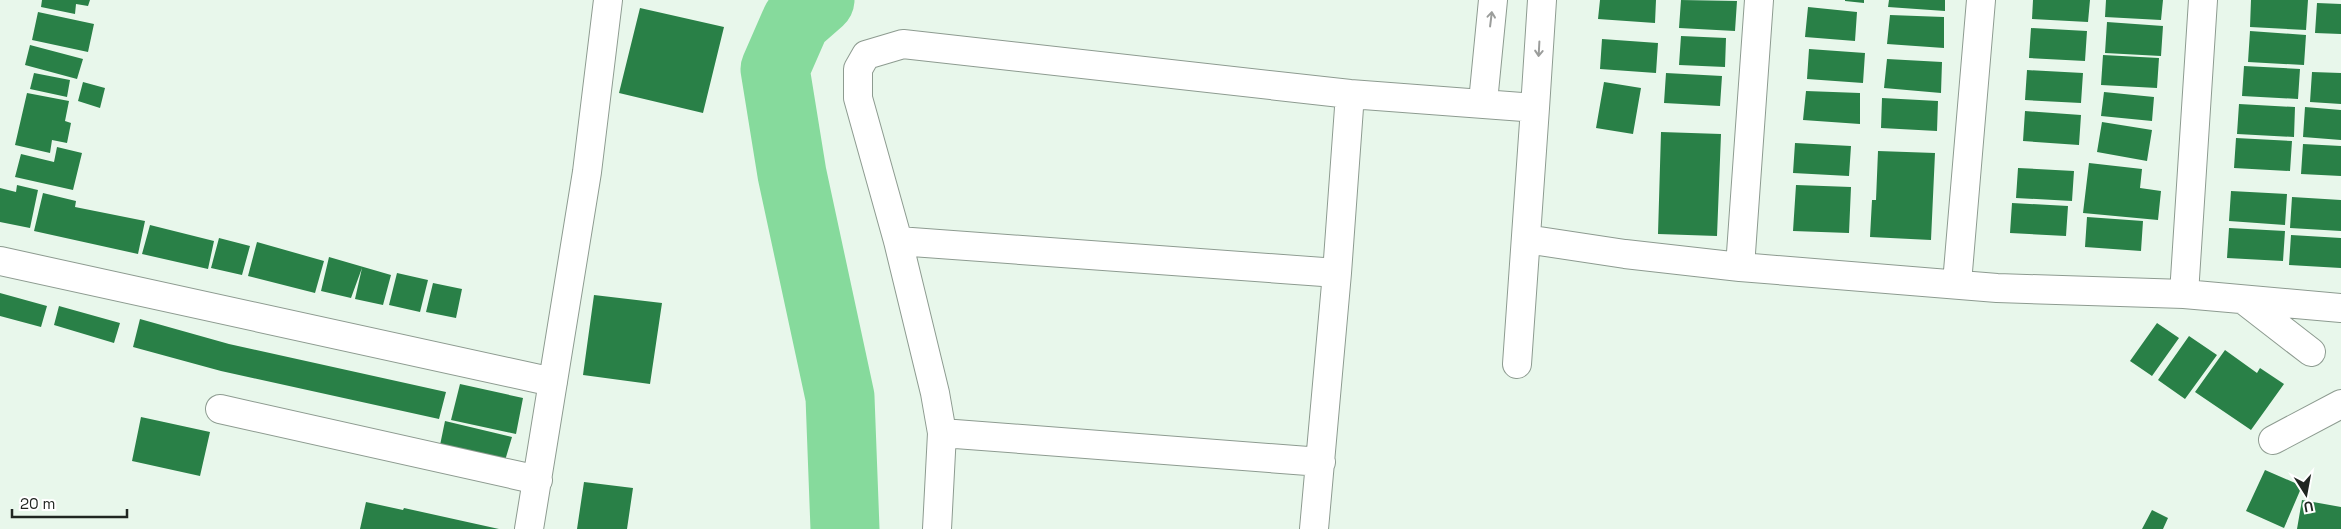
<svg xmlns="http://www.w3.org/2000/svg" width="2341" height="529" font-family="'Space Grotesk',sans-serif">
  <rect width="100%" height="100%" fill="#e8f7eb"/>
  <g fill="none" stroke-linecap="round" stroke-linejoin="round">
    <path stroke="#86da9c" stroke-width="69" d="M820,0l-24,21 -21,48 17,105 48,223 5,132"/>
  </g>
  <path fill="#298047" d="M42,0h48l-2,6 -12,-2 -1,10 -34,-7z
    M1600,0h56l-1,23 -57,-4z
    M1681,0l56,1 -2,30 -56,-3z
    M1845,0h19v3l-19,-2z
    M1889,0h56v11l-57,-4z
    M2033,0h57l-2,22 -56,-3z
    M2106,0h57l-2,20 -56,-3z
    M2251,0h57l-2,30 -56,-3z
    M2317,3l24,1v30l-26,-1z
    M1808,7l49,5 -2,29 -50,-4z
    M640,8l84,19 -21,86 -84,-20z
    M38,12l56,12 -6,28 -56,-12z
    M1890,15l54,2v31l-57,-4z
    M2107,22l56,4 -2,30 -56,-3z
    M2031,28l56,3 -2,30 -56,-3z
    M2250,31l56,4 -2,30 -56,-3z
    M1681,36l45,2 -1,29 -46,-2z
    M1602,39l56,4 -2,30 -56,-4z
    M30,45l53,14 -6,20 -52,-14z
    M1809,49l56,4 -2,30 -56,-4z
    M2103,55l56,3 -2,30 -56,-3z
    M1887,59l55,3 -1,31 -57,-5z
    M2244,66l56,3 -2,30 -56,-3z
    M2027,70l56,3 -2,30 -56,-3z
    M2312,72l29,1v31l-31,-2z
    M34,73l36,7 -3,17 -37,-8z
    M1666,73l56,3 -2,30 -56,-3z
    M83,82l22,6 -5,20 -22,-7z
    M1604,82l37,6 -8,46 -37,-6z
    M1806,91l54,2v31l-57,-4z
    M2104,92l50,5 -2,24 -51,-5z
    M27,93l42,8 -4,20 6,2 -4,20 -15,-3 -2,13 -35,-8z
    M1882,98l56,3 -1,30 -56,-3z
    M2239,104l56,3 -1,30 -57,-3z
    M2305,107l36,3v30l-38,-3z
    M2025,111l56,4 -2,30 -56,-4z
    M2102,122l50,8 -5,31 -50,-9z
    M1661,132l60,2 -4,102 -59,-2z
    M2236,138l56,3 -2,30 -56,-3z
    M1795,143l56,3 -2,30 -56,-3z
    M2303,144l38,2v30l-40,-2z
    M57,147l25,6 -9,37 -58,-13 6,-23 33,8z
    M1878,151l57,2 -4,87 -61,-3 2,-37h4z
    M2089,163l53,6 -2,19 21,3 -3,29 -75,-7z
    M2018,168l56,3 -2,30 -56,-3z
    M17,185l21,5 -8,38 -30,-6v-34l16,4z
    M1796,185l55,2 -2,46 -56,-2z
    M2231,191l56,3 -2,31 -56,-4z
    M43,193l33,8 -1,6 70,14 -7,33 -104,-23z
    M2292,197l49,3v31l-51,-3z
    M2012,203l56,3 -2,30 -56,-3z
    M2087,217l56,4 -2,30 -56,-4z
    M150,225l64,16 -6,28 -66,-15z
    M2229,228l56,3 -2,30 -56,-3z
    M2291,235l50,3v30l-52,-3z
    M219,238l31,8 -8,29 -31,-7z
    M257,242l67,19 -9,32 -67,-17z
    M329,257l62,18 -8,30 -28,-6 7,-31 -11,30 -30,-7z
    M397,273l31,7 -8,32 -31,-7z
    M433,283l29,6 -6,29 -30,-6z
    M0,293l47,13 -6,21 -41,-11z
    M594,295l68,8 -12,81 -67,-9z
    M59,306l61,17 -6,20 -60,-18z
    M140,319l89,25 217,48 -7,27 -218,-48 -88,-24z
    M2157,323l22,15 -27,38 -22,-15z
    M2189,336l28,19 -32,44 -27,-19z
    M2225,350l32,23 3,-5 24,16 -33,46 -56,-38z
    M460,384l63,14 -7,36 -65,-14z
    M141,417l69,15 -10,44 -68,-15z
    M445,421l67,16 -8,27 -65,-14z
    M2265,470l37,16 -18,42 -38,-17z
    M584,482l49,6 -6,41h-50z
    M2302,500l39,7v22h-44z
    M366,502l37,8 1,-2 95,21h-139z
    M2152,510l16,8 -5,11h-21z"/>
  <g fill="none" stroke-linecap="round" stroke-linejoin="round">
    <g stroke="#8d9b90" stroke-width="30">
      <path id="street" d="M1483,102l10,-102
        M1535,108l7,-108
        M1526,239l99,15 115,13 257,21 187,6 157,14
        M898,241l439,32
        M0,261l553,121
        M1740,267l19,-267
        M1957,283l24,-283
        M2184,294l19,-294
        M2245,301l66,51
        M220,409l318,71
        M942,433l379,29
        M2273,440l68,-36
        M529,529l58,-357 21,-172
        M937,529l5,-96 -7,-40 -37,-152 -40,-143v-29l8,-14 37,-11 447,50 185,14 -18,256
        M1314,529l23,-256 13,-179"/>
    </g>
    <use href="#street" stroke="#fff" stroke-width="28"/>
  </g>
  <defs><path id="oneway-shaft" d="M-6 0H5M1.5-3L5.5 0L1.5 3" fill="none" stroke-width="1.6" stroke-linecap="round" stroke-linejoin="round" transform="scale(1.25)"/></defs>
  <g stroke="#9b9d9b">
    <use href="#oneway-shaft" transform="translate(1491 19) rotate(-83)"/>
    <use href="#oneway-shaft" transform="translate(1539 49) rotate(93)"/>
  </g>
  <g transform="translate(2306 494) rotate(169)" stroke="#ffffff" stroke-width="4" paint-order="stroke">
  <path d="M0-4L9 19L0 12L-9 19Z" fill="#202621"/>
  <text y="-8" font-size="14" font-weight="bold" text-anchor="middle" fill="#202621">U</text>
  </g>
  <path d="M12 509v8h115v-8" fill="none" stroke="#202621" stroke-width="2.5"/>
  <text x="20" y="509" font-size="15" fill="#202621" stroke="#ffffff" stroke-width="4" paint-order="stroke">20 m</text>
</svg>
